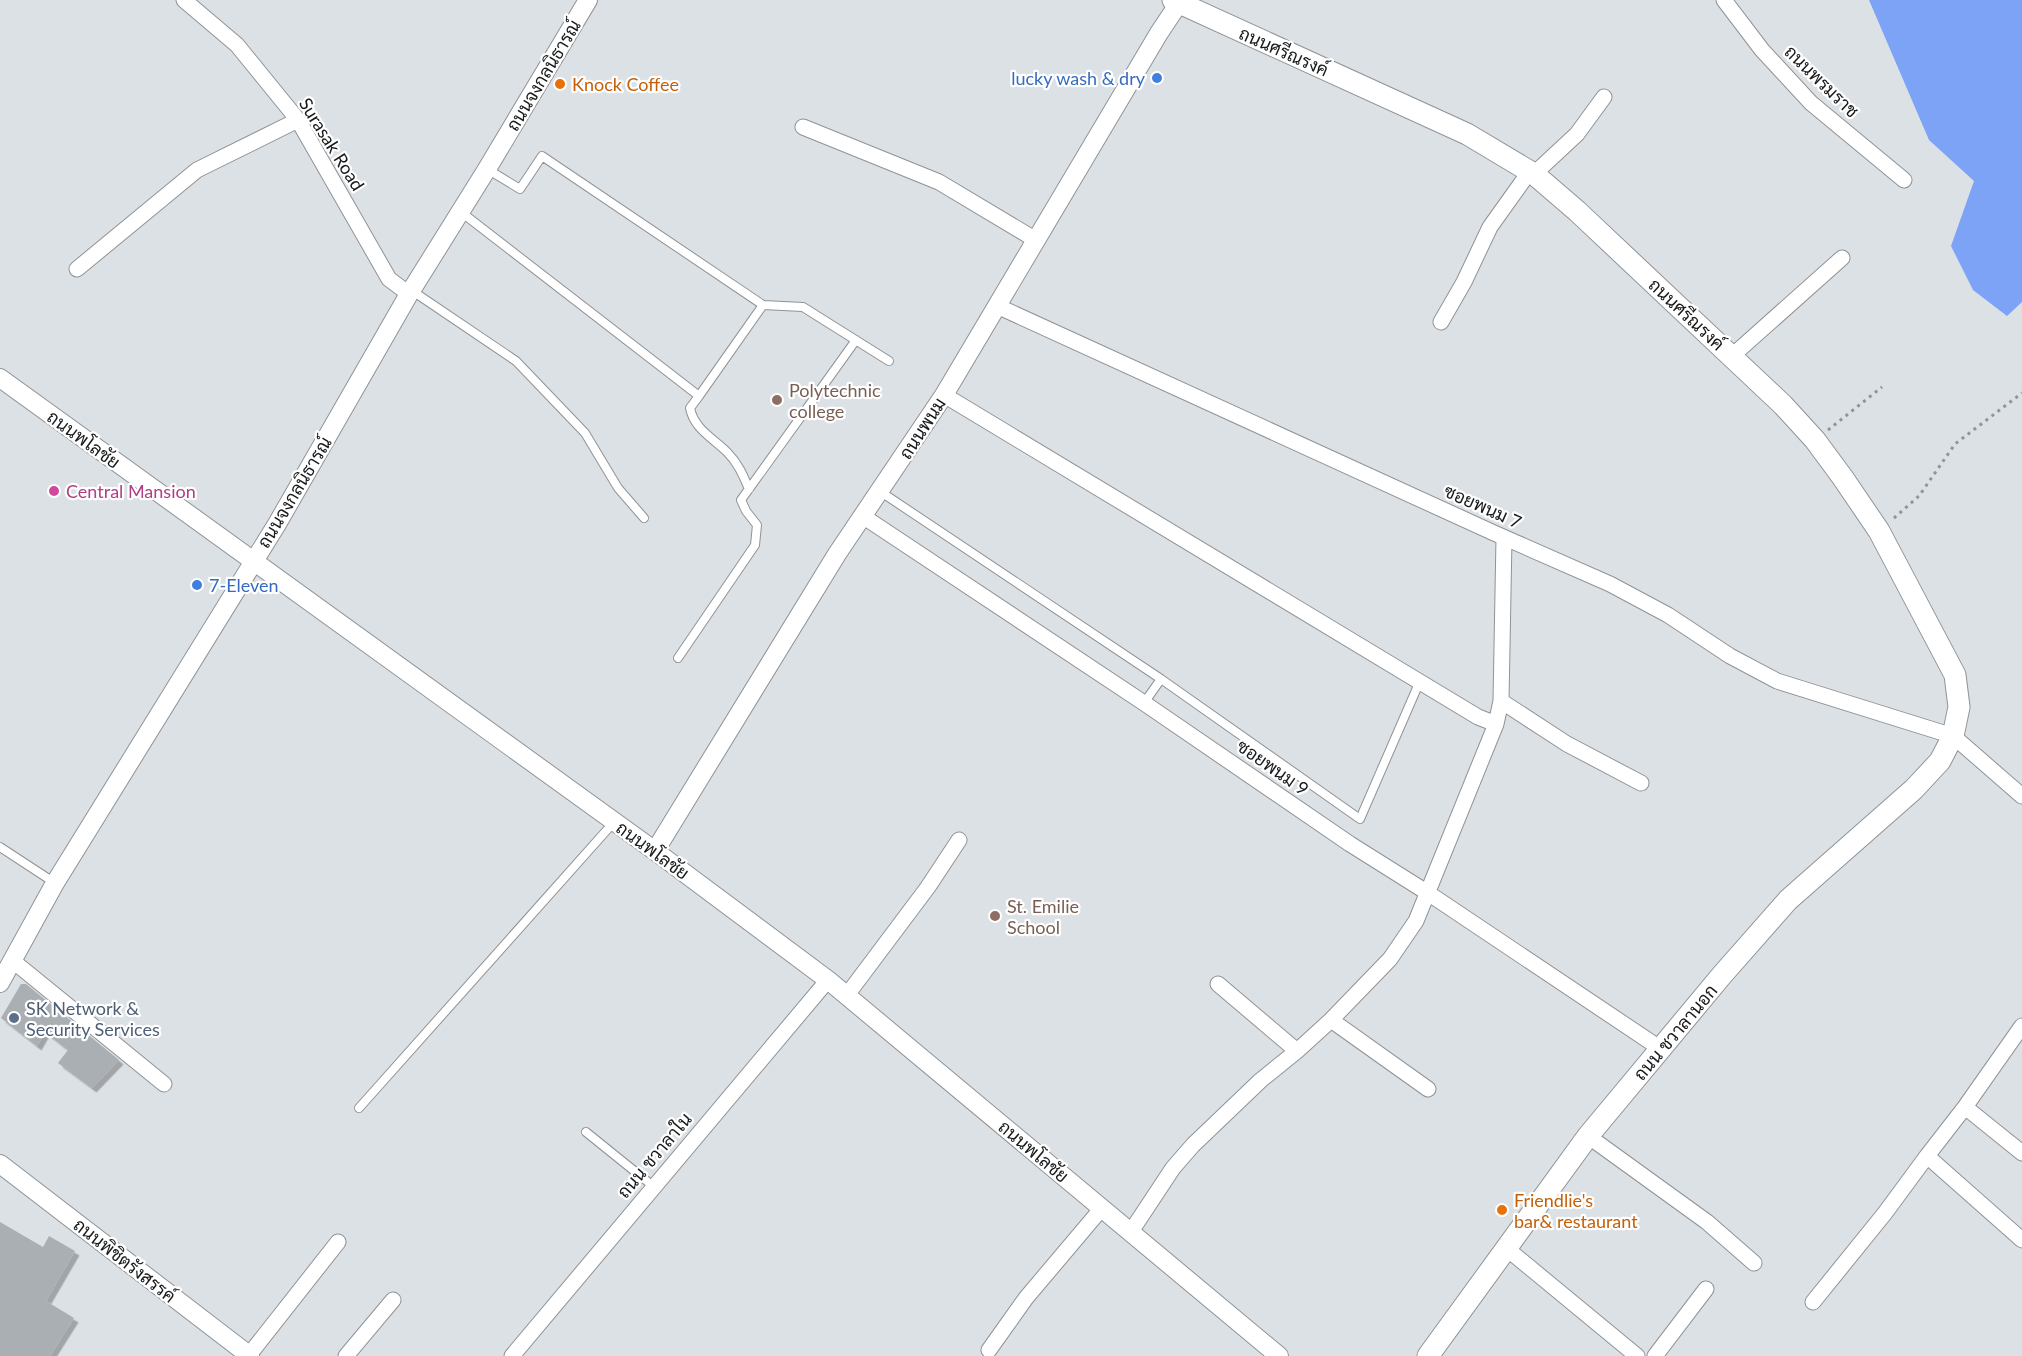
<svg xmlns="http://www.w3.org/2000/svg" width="2022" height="1356" font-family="Lato,Sarabun,sans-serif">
  <defs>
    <filter id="shadow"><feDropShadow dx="4.5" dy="4.5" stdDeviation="0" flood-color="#0004"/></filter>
  </defs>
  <rect width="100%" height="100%" fill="#dce1e5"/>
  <path fill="#7ca3f6" d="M1869,0h153v302l-15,14 -34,-26 -22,-44 23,-65 -45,-41z"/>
  <path fill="#aaafb3" filter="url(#shadow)" d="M21,984h5l93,76 -27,28 -34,-25 10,-13 -23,-18 -8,14 -36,-28z
    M0,1222l43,25 6,-11 26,15 -29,50 28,17 -24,38h-50z"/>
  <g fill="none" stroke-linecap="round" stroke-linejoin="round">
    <g stroke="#8f9397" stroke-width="10">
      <path id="service" d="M461,212l238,184 64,-91 -221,-149 -22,33 -33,-20
        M411,290l105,71 69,72 33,55 26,30
        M763,305l40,2 86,54
        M699,396l-9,12c4,21 23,30 37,44 11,11 16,23 22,37
        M881,492l280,187 199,140 60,-138
        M678,658l77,-113 2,-20 -11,-14 -5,-11 115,-160
        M1144,703l17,-24
        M0,847l55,36
        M359,1108l255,-286
        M586,1132l67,54"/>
    </g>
    <g stroke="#8f9397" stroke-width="17">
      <path id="minor" d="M184,0l53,45 61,75 91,159 20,15
        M1724,0l38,50 49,53 93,77
        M803,127l136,55 97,58
        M1534,174l43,-40 27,-37
        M77,269l120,-99 101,-50
        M997,306l497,227 116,51 58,31 62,41 47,25 176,55 69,60
        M1441,322l23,-40 26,-55 40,-56
        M1732,356l110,-98
        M944,395l534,322 18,7
        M864,517l280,186 206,141 78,49 233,156
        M1501,701l66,43 74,39
        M13,961l151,123
        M1218,984l79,67
        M847,995l81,-108 31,-47
        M1331,1020l97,69
        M2022,1026l-57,81 -38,49 95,84
        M1965,1107l57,46
        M1588,1136l119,86 47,41
        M1130,1233l43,-65 20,-23 68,-65 36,-29 34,-31 59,-61 26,-38 80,-197 5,-23 3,-163
        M1506,1248l131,108
        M1813,1302l72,-89 42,-57
        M989,1350l37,-52 76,-90
        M249,1355l89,-113
        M346,1356l47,-56
        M512,1356l316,-376
        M1655,1356l51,-67"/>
    </g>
    <g stroke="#8f9397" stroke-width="20">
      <path id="tertiary" d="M0,378l655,473 173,129 451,376
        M655,851l182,-297 107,-159 215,-362 22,-33
        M0,983l55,-100 222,-359 132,-230 78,-125 101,-169
        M0,1164l250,192"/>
    </g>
    <g stroke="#8f9397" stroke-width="23">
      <path id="secondary" d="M1173,0l294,134 67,40 43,37 206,194 32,35 28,38 36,53 76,144 4,32 -6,29 -13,25 -26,28 -126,111 -66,75 -134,161 -160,220"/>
    </g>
    <path stroke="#919598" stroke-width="3" stroke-dasharray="3 4.5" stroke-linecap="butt" d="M1828,430l54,-43
      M1894,518l25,-22 36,-52 67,-51"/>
    <use href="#service" stroke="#fff" stroke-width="8"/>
    <use href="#minor" stroke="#fff" stroke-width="15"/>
    <use href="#tertiary" stroke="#fff" stroke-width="18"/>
    <use href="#secondary" stroke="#fff" stroke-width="21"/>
  </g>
  <g fill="#3f7fe0" stroke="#fff" stroke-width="2">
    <circle cx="1157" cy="78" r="6"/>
    <circle cx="197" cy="585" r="6"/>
  </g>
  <g fill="#e8710a" stroke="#fff" stroke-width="2">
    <circle cx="560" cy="84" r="6"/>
    <circle cx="1502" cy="1210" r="6"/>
  </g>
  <g fill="#8d6e63" stroke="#fff" stroke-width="2">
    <circle cx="777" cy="400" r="6"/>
    <circle cx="995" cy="916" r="6"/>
  </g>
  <circle fill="#d1479c" stroke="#fff" stroke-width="2" cx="54" cy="491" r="6"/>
  <circle fill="#5c6f8a" stroke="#fff" stroke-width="2" cx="14" cy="1018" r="6"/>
  <g text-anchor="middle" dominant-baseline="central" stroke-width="4.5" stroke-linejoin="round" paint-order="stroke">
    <g font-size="18" fill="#17191a" stroke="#fff">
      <text transform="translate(1284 51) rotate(24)">ถนนศรีณรงค์</text>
      <text transform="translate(543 75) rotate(-59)">ถนนจงกลนิธารณ์</text>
      <text transform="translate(1822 81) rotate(44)">ถนนพรมราช</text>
      <text transform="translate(332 144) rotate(58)">Surasak Road</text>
      <text transform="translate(1687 314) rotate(43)">ถนนศรีณรงค์</text>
      <text transform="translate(922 428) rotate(-57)">ถนนพนม</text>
      <text transform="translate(84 439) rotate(36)">ถนนพโลชัย</text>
      <text transform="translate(294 492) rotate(-59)">ถนนจงกลนิธารณ์</text>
      <text transform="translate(1483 506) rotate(24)">ซอยพนม 7</text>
      <text transform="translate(1273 767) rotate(35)">ซอยพนม 9</text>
      <text transform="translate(653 850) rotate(36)">ถนนพโลชัย</text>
      <text transform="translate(1675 1032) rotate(-50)">ถนน ชวาลานอก</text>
      <text transform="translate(1034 1151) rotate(40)">ถนนพโลชัย</text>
      <text transform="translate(654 1155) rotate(-50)">ถนน ชวาลาใน</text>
      <text transform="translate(125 1260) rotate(38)">ถนนพิชิตรังสรรค์</text>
    </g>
    <g font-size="18" fill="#366cbe" stroke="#fff" text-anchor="end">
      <text x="1145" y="78">lucky wash &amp; dry</text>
      <text x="209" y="585" text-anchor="start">7-Eleven</text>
    </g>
    <g font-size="18" fill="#c56008" stroke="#fff" text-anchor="start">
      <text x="572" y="84">Knock Coffee</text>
      <text x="1514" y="1200">Friendlie's<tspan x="1514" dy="21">bar&amp; restaurant</tspan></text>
    </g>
    <g font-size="18" fill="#785e54" stroke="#fff" text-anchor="start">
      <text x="789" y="390">Polytechnic<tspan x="789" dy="21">college</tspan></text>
      <text x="1007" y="906">St. Emilie<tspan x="1007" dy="21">School</tspan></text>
    </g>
    <g font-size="18" fill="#b23c85" stroke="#fff" text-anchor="start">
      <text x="66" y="491">Central Mansion</text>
    </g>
    <g font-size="18" fill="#4e5e75" stroke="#fff" text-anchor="start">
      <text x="26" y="1008">SK Network &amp;<tspan x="26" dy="21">Security Services</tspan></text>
    </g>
  </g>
</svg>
